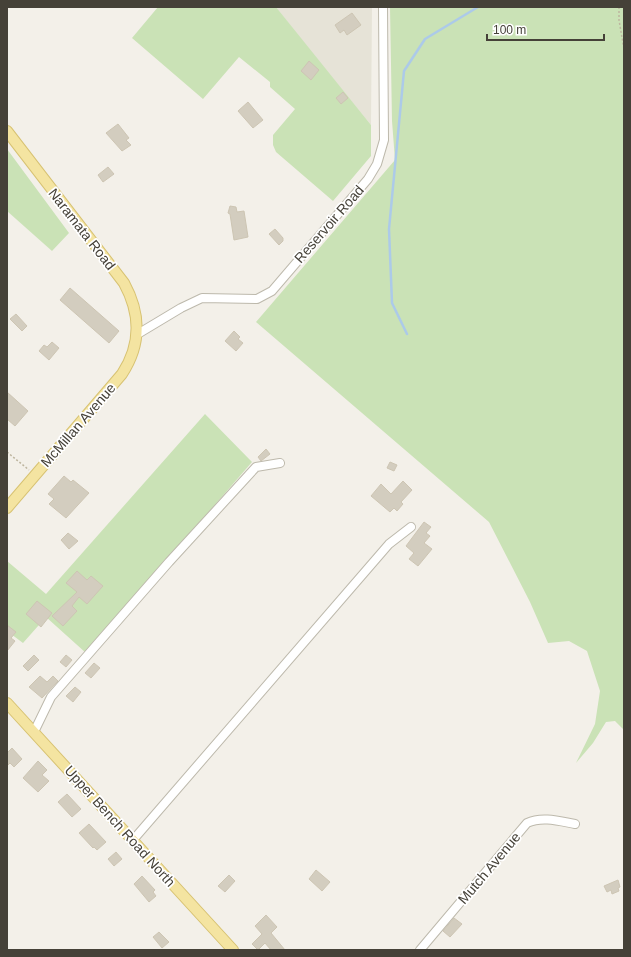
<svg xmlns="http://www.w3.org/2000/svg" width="631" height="957" font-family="Helvetica,sans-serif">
  <rect width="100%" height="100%" fill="#f3f0e9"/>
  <path fill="#e6e3d7" d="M276,7h96l-1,118 -67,-82z"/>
  <path fill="#cae2b6" d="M158,7h118l95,118v31l-38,45 -57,-49 -3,-7v-10l22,-26 -25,-22v-5l-31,-25 -36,42 -71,-61z
    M390,7h234v723l-9,-9 -9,1 -13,21 -17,20 19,-39 5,-33 -13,-40 -18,-10 -21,2 -18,-41 -41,-80 -233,-200 139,-162 -3,-39z
    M7,149l62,84 -17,18 -45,-40z
    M205,414l47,48 -162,187 -4,4 -40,-36 -23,26 -16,-12v-70l39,33z"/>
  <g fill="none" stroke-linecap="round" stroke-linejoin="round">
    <path stroke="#accae9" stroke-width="2.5" d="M407,334l-15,-31 -3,-74 15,-158 21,-32 53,-32"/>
  </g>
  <path fill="#d3cdbf" stroke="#cdc5b3" d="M352,13l9,12 -14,10 -3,-5 -4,3 -5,-8z
    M309,61l10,9 -8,10 -10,-9z
    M343,92l5,6 -7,6 -5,-6z
    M248,102l15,18 -10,8 -15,-17z
    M118,124l11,14 -3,2 5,5 -9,6 -16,-18z
    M108,167l6,7 -11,8 -5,-7z
    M230,206l6,1 1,5 7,-1 4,26 -14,3 -4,-26 -2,-1z
    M275,229l8,9v3l-4,4 -10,-11z
    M70,288l49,43 -10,12 -49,-43z
    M16,314l11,12 -5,5 -12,-12z
    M234,331l6,6 -2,2 5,4 -7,8 -11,-10z
    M52,342l7,6 -10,12 -10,-9 5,-6 3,2z
    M7,392l21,19 -13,15 -8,-7z
    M266,449l4,5 -9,7 -3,-4z
    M390,462l7,3 -3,6 -7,-3z
    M64,476l7,6 2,-2 16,13 -23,25 -17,-14 5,-5 -6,-5z
    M403,481l9,9 -11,12 2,2 -6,7 -3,-3 -4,4 -19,-16 10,-12 10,10z
    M424,522l7,5 -5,6 4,3 -6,7 8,6 -14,17 -9,-7 5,-6 -8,-7z
    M68,533l10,8 -9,8 -8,-9z
    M77,571l10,9 4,-4 12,10 -16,18 -8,-7 -7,9 5,5 -14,15 -11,-10 25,-24 -11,-9z
    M37,601l15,12 -11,14 -15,-13z
    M7,625l9,7 -5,6 4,3 -8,10z
    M34,655l5,5 -11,11 -5,-5z
    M66,655l6,5 -6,7 -6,-5z
    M94,663l6,5 -9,10 -6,-5z
    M40,676l7,6 6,-6 5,5 -16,17 -13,-11z
    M75,687l6,5 -8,10 -7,-6z
    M12,748l10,11 -8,8 -4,-4 -3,3v-13z
    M38,761l9,9 -5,5 7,6 -11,11 -15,-14z
    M67,794l14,15 -9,8 -14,-15z
    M89,824l17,18 -9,8 -3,-3 -1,1 -14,-15z
    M116,852l6,7 -8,7 -6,-7z
    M316,870l14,12 -8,9 -13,-12z
    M229,875l6,6 -10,11 -7,-6z
    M142,876l13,14 -2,2 3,4 -7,6 -15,-18z
    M618,880l2,7 -2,1 1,3 -7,3 -1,-4 -4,2 -3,-6z
    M266,915l11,12 -6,6 14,17h-14l-6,-7 -7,7 -6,-6 10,-10 -7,-8z
    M454,918l8,6 -12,13 -7,-6z
    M159,932l10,10 -7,6 -9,-11z"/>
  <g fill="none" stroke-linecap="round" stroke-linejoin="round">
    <g stroke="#bdb9ac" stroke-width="10">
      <path id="minor" d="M136,335l45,-27 21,-10 55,1 15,-8 96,-112 9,-15 7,-24 -1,-133
        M34,732l17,-35 118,-135 87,-95 24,-4
        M133,840l256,-296 22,-17
        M420,950l107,-127c15,-7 32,-2 48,1"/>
    </g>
    <g stroke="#d7c272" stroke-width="12">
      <path id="major" d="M7,131l117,152c17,31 17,62 -2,91l-115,134
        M7,703l226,247"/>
    </g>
    <path stroke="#bdb59f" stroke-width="1.5" stroke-dasharray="2 2" stroke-linecap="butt" d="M619,7v13l5,29
      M7,452l22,18"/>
    <use href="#minor" stroke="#fff" stroke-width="8"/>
    <use href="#major" stroke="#f4e4a1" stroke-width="10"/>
  </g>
  <g text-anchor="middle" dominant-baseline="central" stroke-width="3.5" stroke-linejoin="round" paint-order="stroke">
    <g font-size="14" fill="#454138" stroke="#fff">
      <text transform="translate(329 224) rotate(-49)">Reservoir Road</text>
      <text transform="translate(82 229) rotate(52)">Naramata Road</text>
      <text transform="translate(78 425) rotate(-49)">McMillan Avenue</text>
      <text transform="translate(120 826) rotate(48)">Upper Bench Road North</text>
      <text transform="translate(489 868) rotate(-50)">Mutch Avenue</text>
    </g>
  </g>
  <rect width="631" height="957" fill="none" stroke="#454138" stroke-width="16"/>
  <path d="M487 34v6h117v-6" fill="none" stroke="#454138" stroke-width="2"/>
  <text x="493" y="34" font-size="12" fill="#454138" stroke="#ffffff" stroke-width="3" paint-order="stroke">100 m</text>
</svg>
